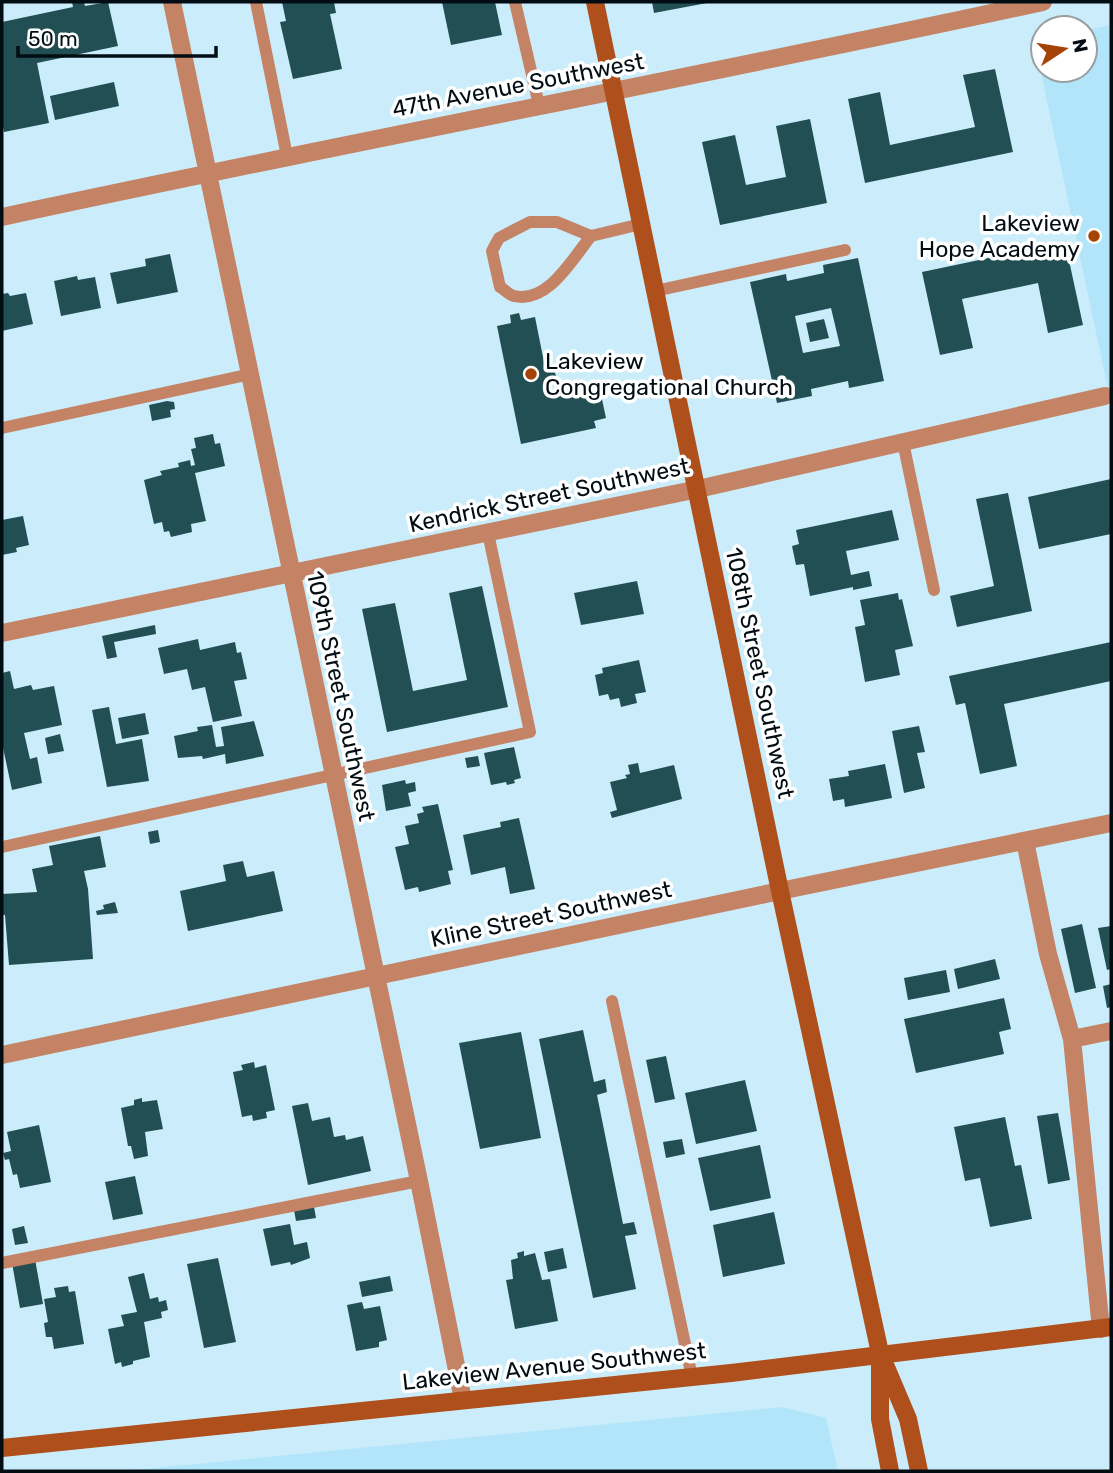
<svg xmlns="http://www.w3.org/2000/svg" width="1113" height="1473" font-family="Rubik,sans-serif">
  <rect width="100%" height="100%" fill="#cbedfb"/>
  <path fill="#b2e5fa" d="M1111,25v378l-77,-363 9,-2v32h42v-40z
    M782,1407l44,11 12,53h-714z"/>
  <path fill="#214f54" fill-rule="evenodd" d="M72,2h12l1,4 23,-4 10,44 -81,17 12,60 -45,9 -2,-10v-100l71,-15z
    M282,2h52l2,11 -6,1 12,55 -49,10 -13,-57 6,-1z
    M442,2h53l7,33 -51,10z
    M652,2h55v1l-53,10z
    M995,69l18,83 -148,31 -17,-84 32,-7 10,53 85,-18 -12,-52z
    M114,82l5,24 -64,14 -5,-24z
    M810,119l17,84 -107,22 -18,-83 33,-7 11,50 40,-8 -10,-51z
    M1065,242l18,83 -35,8 -10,-50 -76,16 11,49 -33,7 -18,-83z
    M170,254l8,38 -61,12 -7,-31 36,-7 -1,-7z
    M858,258l26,123 -35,7 -1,-7 -37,8 1,7 -35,7 -27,-121 36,-8 1,7 37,-8 -1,-8zM831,308l9,38 -37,7 -8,-37z
    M77,276l1,4 17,-3 6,31 -40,8 -7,-35z
    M8,293l2,3 16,-3 7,31 -31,7v-37z
    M519,313l2,7 14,-3 10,50 8,-2 4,15 -9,2 2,10 36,-7 2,8 12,-3 6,28 -12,3 2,7 -75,16 -24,-118 14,-3 -1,-8z
    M824,319l5,19 -19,4 -4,-19z
    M167,401l7,1 1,7 -5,1 1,7 -19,4 -3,-16z
    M213,434l2,10 5,-1 5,23 -30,7 11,48 -15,3 1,8 -21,5 -2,-6 -5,1 -2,-10 -8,2 -10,-44 18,-5 -2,-4 19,-4 -1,-4 12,-3 1,6 4,-1 -4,-16 5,-1 -2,-10z
    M1111,479v55l-72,15 -11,-52z
    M1008,493l24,118 -75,16 -7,-31 44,-10 -18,-87z
    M892,510l7,30 -53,11 5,24 18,-4 3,15 -19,4v-3l-43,9 -6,-32 -8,1 -4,-19 7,-2 -3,-14z
    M23,516l6,29 -13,3 1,4 -15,3v-35z
    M637,581l7,33 -63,11 -7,-32z
    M482,586l26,121 -121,25 -25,-123 33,-6 18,88 54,-11 -18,-87z
    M898,593l1,7 3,-1 11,47 -18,4 5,25 -35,7 -10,-55 10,-2 -5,-25z
    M155,625l1,9 -42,8 3,15 -10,2 -5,-23z
    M198,639l2,11 35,-8 2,11 4,-1 6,27 -13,2 8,35 -29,6 -8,-35 -13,3 -5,-21 -23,5 -6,-26z
    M1111,642v39l-107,23 13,62 -37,8 -15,-71 -9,2 -7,-29z
    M639,660l7,32 -11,2 2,9 -16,4 -2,-9 -9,2 -2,-6 -9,2 -4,-21 8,-2 -1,-5z
    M10,671l4,18 17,-4 2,5 21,-4 8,39 -38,8 6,26 7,-2 5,26 -30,7 -10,-47v-70z
    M109,707l7,37 26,-5 7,42 -42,6 -15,-77z
    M145,713l4,21 -27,5 -4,-21z
    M254,721l10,35 -38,8 -1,-10 -22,5 -1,-3 -24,2 -4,-22 24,-5 -1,-4 15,-2 4,22 8,-1 -3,-19z
    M919,726l6,26 -8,1 8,35 -21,5 -12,-62z
    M60,734l4,17 -16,3 -3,-16z
    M514,747l7,31 -7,2 1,3 -8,2 -1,-3 -15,3 -7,-32z
    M478,756l2,10 -13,2 -2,-10z
    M638,763l2,10 34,-8 8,34 -70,19 -2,-6 7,-2 -7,-28 17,-4 -2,-3 5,-1 -2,-9z
    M885,764l7,34 -47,9 -1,-8 -11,2 -4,-22 20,-3 -1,-5z
    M405,780l1,4 9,-2 1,9 -8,2 3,13 -25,5 -4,-26z
    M438,804l15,66 -5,1 3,13 -32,8 -1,-5 -13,3 -10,-43 14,-3 -4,-18 14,-3 -2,-9 7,-2 -2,-5z
    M519,818l16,71 -25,5 -5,-27 -34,8 -8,-40 38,-8 -1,-5z
    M158,830l2,12 -10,2 -2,-12z
    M100,836l6,31 -22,4 4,18 5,70 -84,6 -4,-50h-3v-21l35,-2 -5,-23 21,-4 -4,-19z
    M243,861l4,16 27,-6 9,40 -95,20 -8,-40 46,-10 -3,-16z
    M115,902l3,11 -21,2 -1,-4 8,-2 -1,-4z
    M1082,924l14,64 -21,5 -14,-64z
    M1111,926v43l-4,1 -9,-42z
    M995,959l5,20 -42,10 -4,-20z
    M946,970l4,22 -42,8 -4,-22z
    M1111,984v23l-4,1 -4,-22z
    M1004,998l7,31 -12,3 5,22 -88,19 -12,-54z
    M583,1030l11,52 11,-3 2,13 -10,3 26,129 11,-2 3,12 -12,2 11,53 -43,9 -54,-259z
    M521,1032l20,106 -61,11 -21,-106z
    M666,1056l9,43 -20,4 -9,-43z
    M254,1062l1,6 11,-3 9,45 -9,2 1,6 -14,3 -1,-6 -10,2 -9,-45 10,-2 -2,-5z
    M745,1080l12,51 -61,13 -11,-51z
    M142,1098v4l15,-2 6,29 -18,3 3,24 -14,3 -3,-13h-3l-7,-38 13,-3v-5z
    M308,1103l4,18 18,-4 4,20 11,-2 1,5 17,-4 8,35 -63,14 -16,-79z
    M1058,1113l12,67 -22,4 -11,-68z
    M1005,1117l10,49 6,-1 11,54 -42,8 -10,-49 -15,3 -11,-54z
    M39,1125l12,57 -31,6 -3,-14 -4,1 -4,-16 -4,1 -2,-7 8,-2 -4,-19z
    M682,1139l3,15 -19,4 -3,-16z
    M760,1145l11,53 -61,13 -12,-53z
    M135,1176l8,38 -30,6 -8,-38z
    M314,1207l2,11 -20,3 -2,-11z
    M774,1212l11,52 -62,13 -10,-52z
    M290,1224l4,21 13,-3 3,16 -19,7 -1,-3 -19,4 -8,-37z
    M24,1226l4,17 -13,2 -3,-16z
    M563,1248l4,20 -19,4 -4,-20z
    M524,1251v5l11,-3 7,27 8,-1 8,42 -43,8 -9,-49 7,-1 -2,-19 7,-2 -1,-5z
    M218,1258l18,84 -32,6 -17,-84z
    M35,1259l8,45 -23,4 -8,-45z
    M144,1273l6,26 8,-2 1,5 7,-2 2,10 -7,2 1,6 -18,4 6,35 -17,4v3l-11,3 -1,-5 -6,2 -7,-35 16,-3 -3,-11 16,-3 -9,-35z
    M390,1276l3,15 -31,6 -3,-15z
    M68,1286l1,6 6,-1 9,53 -30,5 -2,-12h-6l-2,-14 4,-1 -4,-23 12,-2 -2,-9z
    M362,1302l2,7 16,-3 7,34 -8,2v5l-23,4 -9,-46z"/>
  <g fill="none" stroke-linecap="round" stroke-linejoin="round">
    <path stroke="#c58366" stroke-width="12" d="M256,2l31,154
      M515,2l24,103
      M591,236c-18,22 -43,68 -77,60 -5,-1 -10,-7 -14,-9l-8,-36 7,-13 31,-16h27l34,14 50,-12
      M655,291l190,-41
      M2,428l249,-54
      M903,442l31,148
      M2,847l528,-115 -42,-199
      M612,1001l80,376
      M2,1263l417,-82"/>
    <path stroke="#c58366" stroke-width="18" d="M172,2l247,1179 44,219
      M2,217c346,-75 695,-140 1041,-215
      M2,633l696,-144 407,-93
      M1025,841l23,113 24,85 29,290
      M1072,1039l39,-8
      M2,1055l778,-164 331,-68"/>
    <path stroke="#ae4f1c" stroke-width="18" d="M595,2l185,889 100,462 28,66 11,52
      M880,1360v59l10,52
      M2,1448l729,-75 380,-46"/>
  </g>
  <g fill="#a54304" stroke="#fff" stroke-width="2.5">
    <circle cx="1094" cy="236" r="7"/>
    <circle cx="531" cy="374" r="7"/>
  </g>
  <g text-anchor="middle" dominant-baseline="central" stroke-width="7" stroke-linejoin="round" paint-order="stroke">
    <g font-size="23" fill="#010d13" stroke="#fff">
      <text transform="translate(518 85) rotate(-11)">47th Avenue Southwest</text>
      <text transform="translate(549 495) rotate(-12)">Kendrick Street Southwest</text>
      <text transform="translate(760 673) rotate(78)">108th Street Southwest</text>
      <text transform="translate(341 696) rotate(78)">109th Street Southwest</text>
      <text transform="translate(551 914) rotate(-12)">Kline Street Southwest</text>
      <text transform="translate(554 1366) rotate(-6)">Lakeview Avenue Southwest</text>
    </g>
    <g font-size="23" fill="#010d13" stroke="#fff" text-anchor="end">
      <text x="1080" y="223">Lakeview<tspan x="1080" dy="26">Hope Academy</tspan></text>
      <text x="545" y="361" text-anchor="start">Lakeview<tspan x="545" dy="26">Congregational Church</tspan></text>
    </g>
  </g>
  <rect width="1113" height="1473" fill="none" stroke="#010d13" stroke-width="7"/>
  <g transform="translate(1064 49) rotate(78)"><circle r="33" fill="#ffffff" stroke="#999ea1" stroke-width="2"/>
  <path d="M0-5L12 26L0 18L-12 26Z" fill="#a54304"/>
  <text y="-10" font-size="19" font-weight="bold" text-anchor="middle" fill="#010d13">N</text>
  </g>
  <path d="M18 46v10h198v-10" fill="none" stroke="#010d13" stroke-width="3.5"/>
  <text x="28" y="46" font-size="21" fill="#010d13" stroke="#ffffff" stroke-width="5" paint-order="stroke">50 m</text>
</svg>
